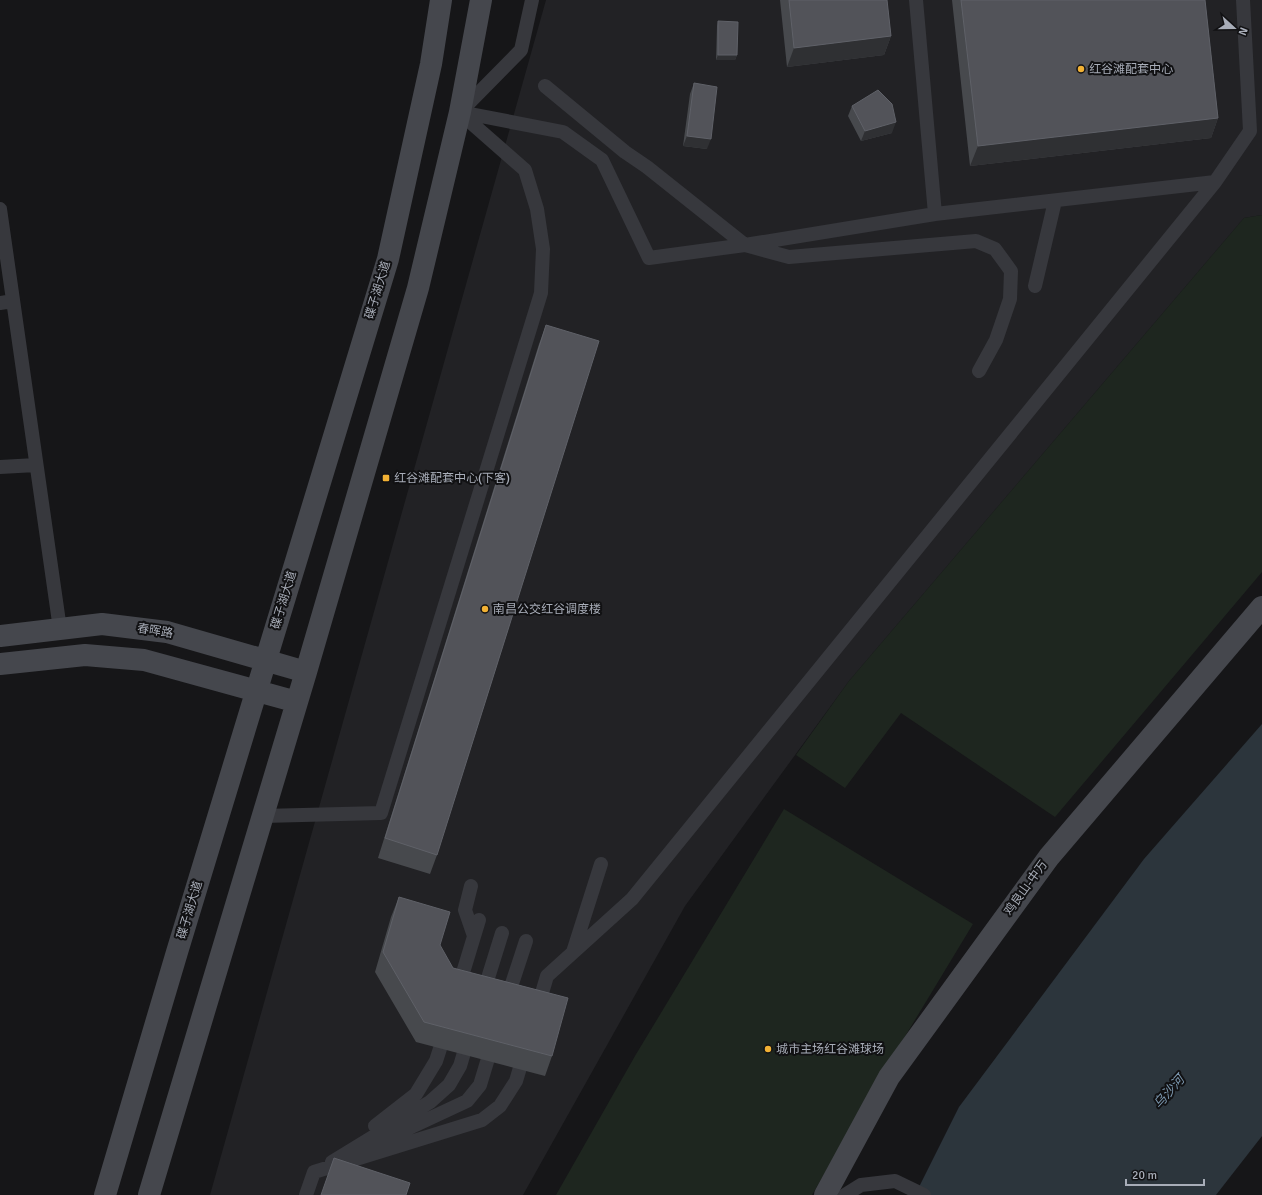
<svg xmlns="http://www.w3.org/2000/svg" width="1262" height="1195" font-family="Signika,'Noto Sans SC',sans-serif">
  <rect width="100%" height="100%" fill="#161618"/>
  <path fill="#222225" d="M546,0h716v215l-18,3 -395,463 -164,225 -162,289h-313z"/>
  <path fill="#1e261f" d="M1262,215v357l-207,245 -154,-104 -56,75 -49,-33 53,-74 395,-463z
    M784,809l189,115 -72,119 -89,152h-256l79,-139z"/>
  <path fill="#2c353c" d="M1262,724v412l-46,59h-301l44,-88 185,-248z"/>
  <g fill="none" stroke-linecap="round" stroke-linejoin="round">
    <path stroke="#37383d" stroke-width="14" d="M916,0l19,214
      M545,86l80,66 22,15 98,78 44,12 187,-16 19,8 16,22 -1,28 -14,41 -17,31
      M460,112l103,20 39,28 47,98 96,-13 190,-31 280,-32 35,-51 -7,-131
      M460,112l61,-62 11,-50
      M0,209l60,420
      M1035,286l20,-85
      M0,303l13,-2
      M0,467l36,-2
      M263,816l118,-3 160,-520 2,-44 -6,-40 -12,-39 -65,-57
      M471,886l-6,24 9,26
      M573,952l28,-88
      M458,989l21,-69
      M483,994l19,-61
      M506,1002l20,-61
      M537,1010l10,-34 85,-77 583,-717
      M375,1126l41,-32 20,-33 10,-31
      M362,1150l105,-49 13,-16 13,-43
      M332,1162l98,-60 19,-17 11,-19 9,-30
      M306,1195l8,-23 168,-52 18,-14 16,-25 9,-30
      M845,1195l16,-10 34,-4 29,14"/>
    <path stroke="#45474d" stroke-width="22" d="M0,636l102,-12 65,8 139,40
      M0,664l85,-9 59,5 153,42
      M105,1195l72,-243 211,-693 43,-195 10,-64
      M149,1195l157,-523 112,-384 42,-176 21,-112
      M825,1195l64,-118 160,-220 213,-250"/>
  </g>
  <path fill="#47494d" d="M780,0h107l4,36 -7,19 -97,12z
    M952,0h253l13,118 -7,20 -241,28z
    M718,21l19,34 -2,5h-19l1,-34z
    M694,83l13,66 -24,-3 7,-52z
    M852,106l40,27 -31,8 -13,-25z
    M546,325l-109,530 -7,19 -52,-16 161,-514z
    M399,897l54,71 99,88 -7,20 -129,-34 -41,-70 16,-55z"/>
  <path fill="#2f3033" d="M891,36l-7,19 -97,12 7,-19z
    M718,55h19l-2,5h-19z
    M1218,118l-7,20 -241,28 8,-20z
    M896,122l-4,11 -31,8 4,-10z
    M687,136l24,3 -4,10 -24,-3z"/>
  <path fill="#525359" stroke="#5f6168" d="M789,0h98l4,36 -97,12z
    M961,0h244l13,118 -240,28z
    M718,21l20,1 -1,33h-19z
    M694,83l23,4 -6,52 -24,-3z
    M878,90l14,14 4,18 -31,9 -13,-25z
    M546,325l53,16 -162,514 -52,-17z
    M399,897l51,15 -10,33 13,23 115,30 -16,58 -128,-34 -41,-70z
    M334,1158l76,25 -4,12h-85z"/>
  <g fill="#f2b134" stroke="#111113" stroke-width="1.5">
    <circle cx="1081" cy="69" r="4"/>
    <rect x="382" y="474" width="8" height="8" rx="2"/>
    <circle cx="485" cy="609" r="4"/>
    <circle cx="768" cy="1049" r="4"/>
  </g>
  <g text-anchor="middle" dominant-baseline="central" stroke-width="4" stroke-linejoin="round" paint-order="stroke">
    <g font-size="12" fill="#a8adb8" stroke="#111113" text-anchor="start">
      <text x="1089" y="69">红谷滩配套中心</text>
      <text x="394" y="478">红谷滩配套中心(下客)</text>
      <text x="493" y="609">南昌公交红谷调度楼</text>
      <text x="776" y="1049">城市主场红谷滩球场</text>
    </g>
    <g font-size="12" fill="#a8adb8" stroke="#111113">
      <text transform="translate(378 290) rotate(-73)">碟子湖大道</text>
      <text transform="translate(284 600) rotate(-73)">碟子湖大道</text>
      <text transform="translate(155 631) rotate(9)">春晖路</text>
      <text transform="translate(1026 888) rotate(-54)">鸡良山-中万</text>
      <text transform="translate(190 910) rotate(-73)">碟子湖大道</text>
    </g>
    <g font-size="13" font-style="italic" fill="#7f9bb3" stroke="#111113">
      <text transform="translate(1169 1092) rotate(-48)">乌沙河</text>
    </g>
  </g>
  <g transform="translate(1234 28) rotate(111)" stroke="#111113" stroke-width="3" paint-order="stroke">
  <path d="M0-3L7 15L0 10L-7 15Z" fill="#a8adb8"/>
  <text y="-6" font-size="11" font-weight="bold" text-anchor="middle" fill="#a8adb8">N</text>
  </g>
  <path d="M1126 1179v6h78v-6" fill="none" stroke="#a8adb8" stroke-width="2"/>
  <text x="1132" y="1179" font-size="12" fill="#a8adb8" stroke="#111113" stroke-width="3" paint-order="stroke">20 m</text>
</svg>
